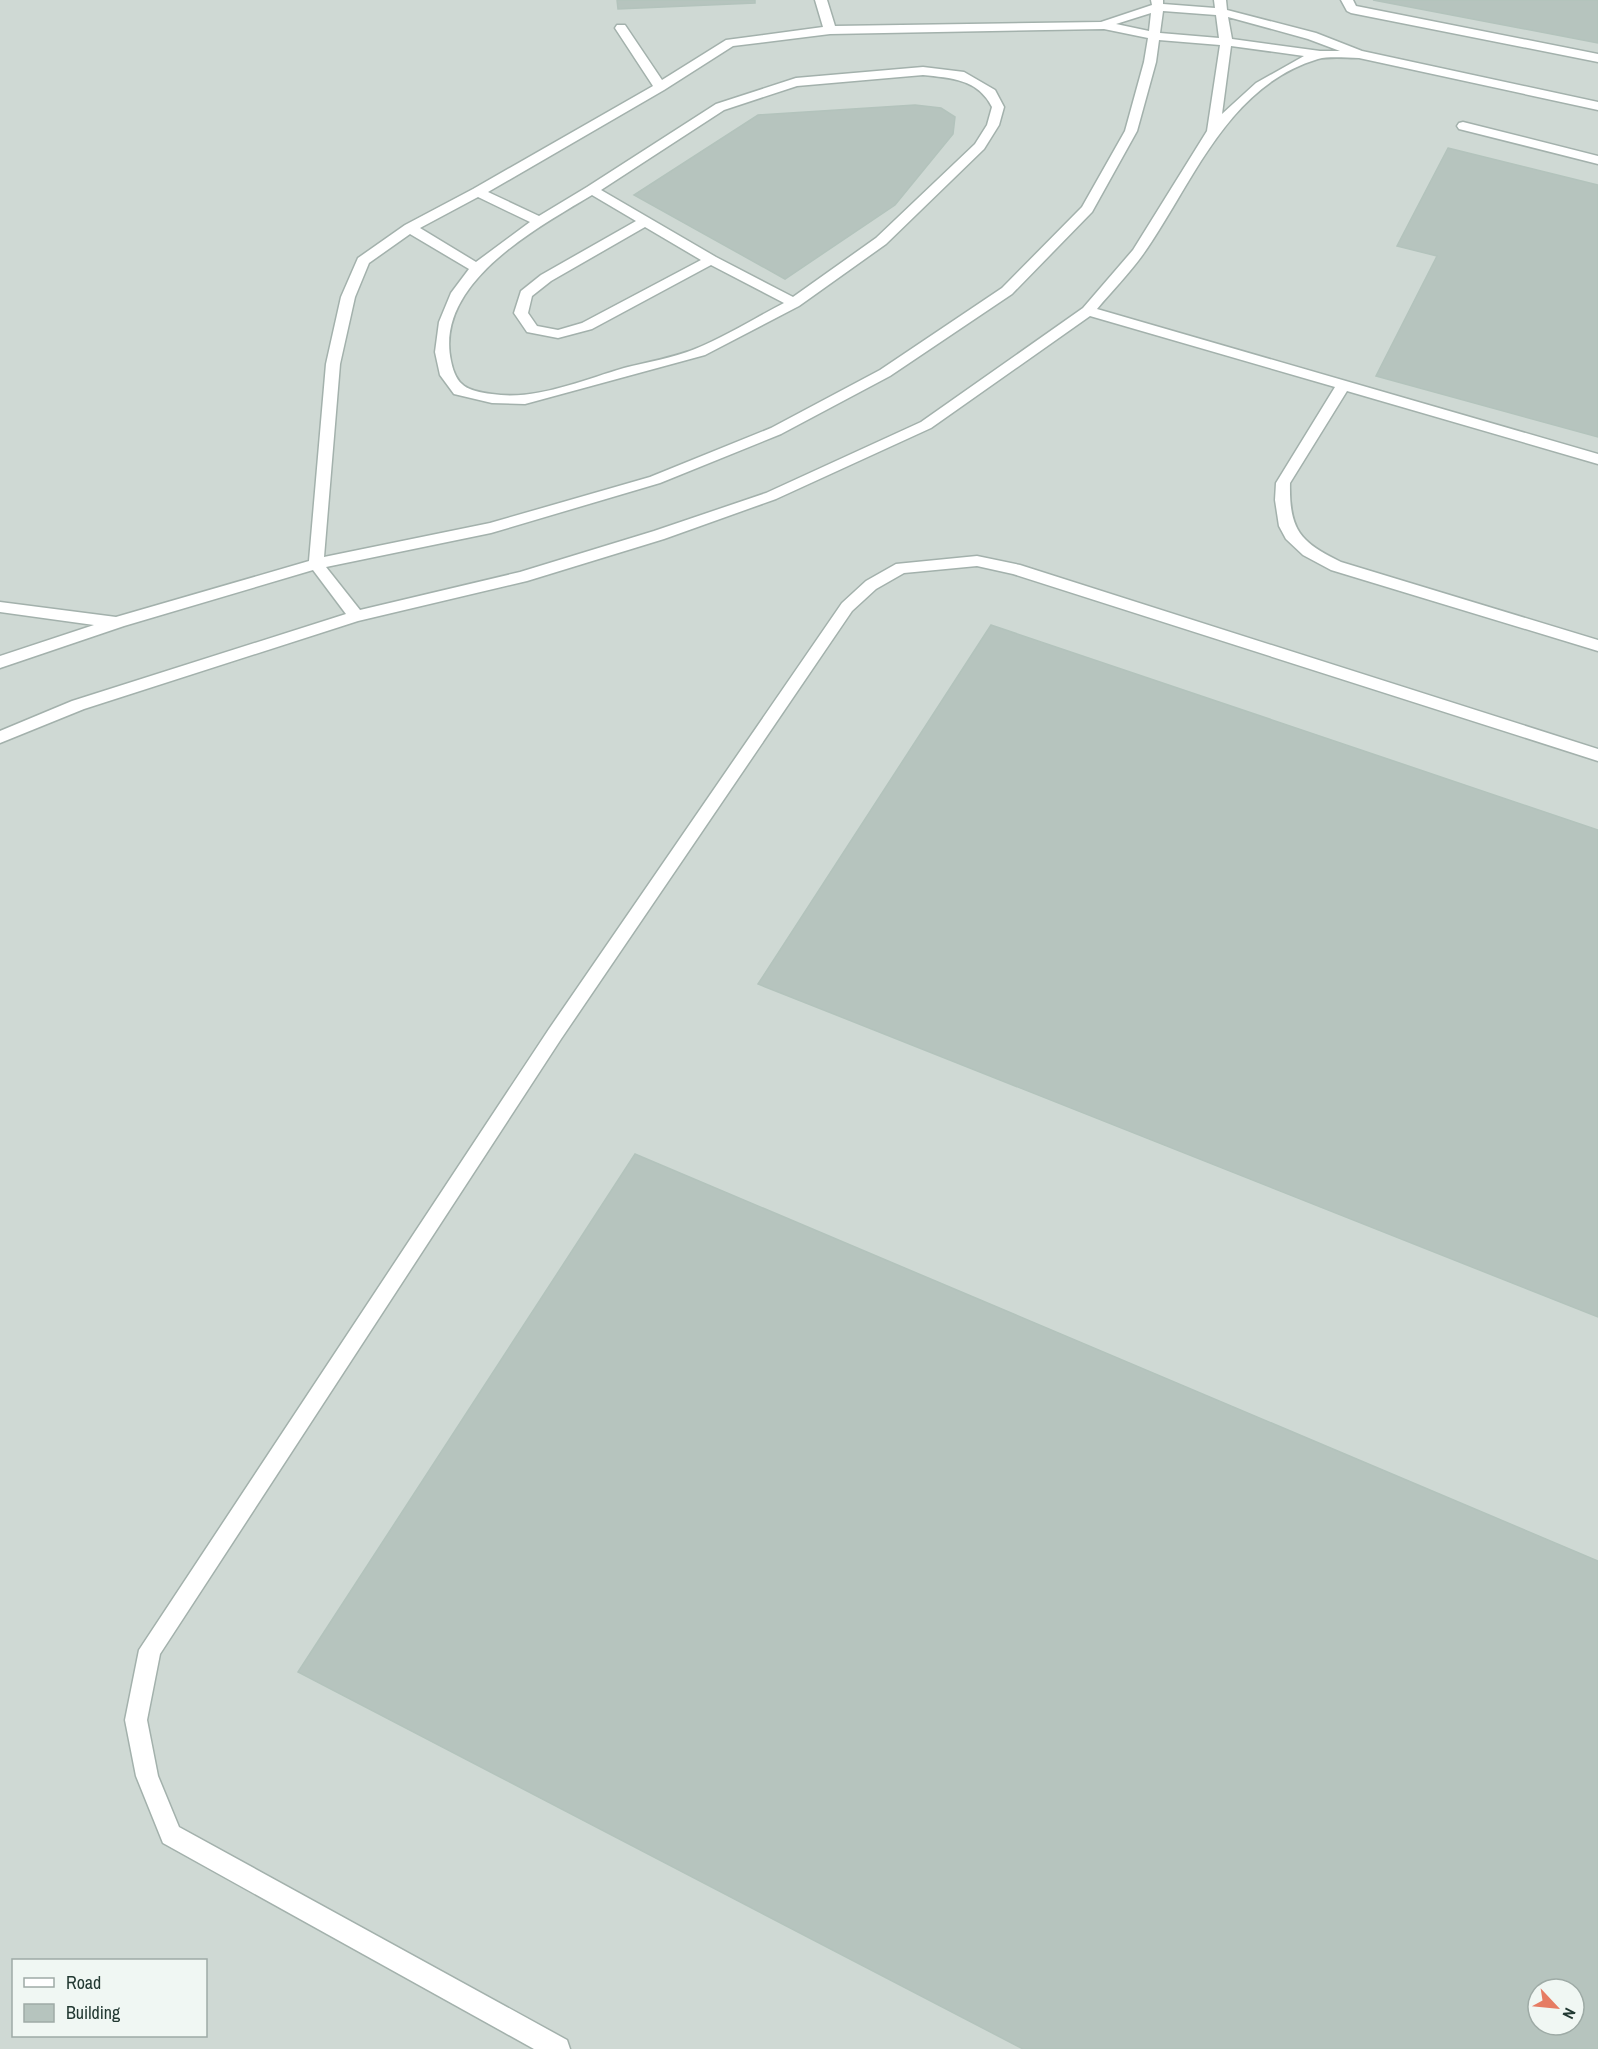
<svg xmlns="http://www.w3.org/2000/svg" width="1598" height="2049" font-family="'Archivo Narrow',sans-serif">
  <rect width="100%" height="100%" fill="#e0eae5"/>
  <path fill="#cfd9d4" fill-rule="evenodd" d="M0,0h1598v2049h-1598zM14,1960h192v76h-192zM1538,1989h36v36h-36z"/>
  <path fill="#b6c4be" stroke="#b3c3bc" stroke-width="1.5" fill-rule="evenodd" d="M617,0h138v3l-137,6z
    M1373,0h225v43z
    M915,105l26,3 14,9 -2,17 -58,71 -110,74 -151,-84 124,-80z
    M1448,148l150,37v252l-222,-61 61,-120 -40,-10z
    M991,625l607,205v487l-840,-333z
    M635,1154l963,407v488h-575l-725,-377zM1538,1989h36v36h-36z"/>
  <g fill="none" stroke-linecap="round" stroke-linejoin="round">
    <g stroke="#a3b1ac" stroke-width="3">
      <path id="minor" d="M815,0h12l8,26 266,-4 51,-17 -1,-5h12v4l52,4 -1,-8h12l1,10 89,23 46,18 236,51v8l-239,-52c-13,0 -29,-2 -41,1 -91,27 -125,124 -174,194 -14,20 -32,38 -47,56l501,145v10l-251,-73 -57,92c-1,47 10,59 51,79l257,78v11l-267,-81 -28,-15 -17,-16 -7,-13 -4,-26 1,-17 59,-96 -245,-71 -159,112 -155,71 -112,40 -137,42 -169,40 -274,88 -84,34v-12l72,-30 274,-87 -33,-44 -189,56 -124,42v-12l94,-31 -94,-13v-10l116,15 193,-56 17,-197 15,-67 17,-39 47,-33 68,-36 180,-103 -38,-58 2,-3h8l37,55 64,-40 97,-13zM1163,11l53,4 3,23 -59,-5zM1151,13l-2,18 -33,-7zM1228,17l80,22 32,12h-20l-88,-12zM1104,29l44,9 -4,24 -19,69 -43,76 -80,81 -122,82 -109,58 -121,49 -160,46 -166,34 16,-193 15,-67 14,-34 41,-29 59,35 -18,24 -12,29 -4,30 5,23 14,19 38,9 33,1 180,-49 94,-49 87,-62 98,-95 15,-24 5,-18 -9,-17 -31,-18 -41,-5 -127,11 -80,26 -129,83 -48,29 -51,-24 176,-102 69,-44 97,-12zM1159,40l61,5 -13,86 -74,119 -50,58 -162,114 -155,71 -112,38 -134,41 -160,38 -34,-43 165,-34 169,-50 121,-49 109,-58 122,-82 80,-82 45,-81 19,-69zM1231,46l73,10 -48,27 -34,31zM923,75c28,3 55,4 69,32l-5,18 -12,19 -99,94 -83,59 -77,-40 -115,-67 123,-80 73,-24zM592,195l44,26 -95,54 -20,16 -7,22 13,19 31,6 34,-9 119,-64 73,38c-29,15 -59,34 -89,46 -23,9 -47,13 -71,19 -41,12 -89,33 -132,26 -25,-3 -36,-8 -41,-33 -17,-78 86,-133 141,-166zM478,197l52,25 -54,40 -56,-34zM645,227l56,33 -119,63 -24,7 -21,-4 -9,-13 4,-17 19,-15z
        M1341,0h12l3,6 242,48v8l-247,-49 -4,-2z
        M1463,122l135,34v8l-139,-35 -2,-3 2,-3z
        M977,556l43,9 578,184v12l-585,-187 -36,-8 -73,7 -28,16 -24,22 -291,428 -401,615 -13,66 11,56 21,51 388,213 3,9h-36l-371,-206 -27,-67 -11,-56 14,-70 410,-621 293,-426 24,-22 30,-17z"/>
    </g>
    <use href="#minor" fill="#fff" fill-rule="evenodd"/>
  </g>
  <rect x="12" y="1959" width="195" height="78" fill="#f0f7f3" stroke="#9eaba6" stroke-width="1.5"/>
  <rect x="24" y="1978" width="30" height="9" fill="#ffffff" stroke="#9eaba6" stroke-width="1.5"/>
  <text x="66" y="1989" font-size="18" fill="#223932">Road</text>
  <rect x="24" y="2004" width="30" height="18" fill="#b6c4be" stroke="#9eaba6" stroke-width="1.5"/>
  <text x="66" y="2019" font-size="18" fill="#223932">Building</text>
  <g transform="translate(1556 2007) rotate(116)"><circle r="28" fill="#f0f7f3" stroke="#9eaba6" stroke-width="1.5"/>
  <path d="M0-4.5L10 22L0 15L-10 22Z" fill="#e67c63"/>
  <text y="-9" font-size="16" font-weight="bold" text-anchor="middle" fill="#223932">N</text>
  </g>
</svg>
